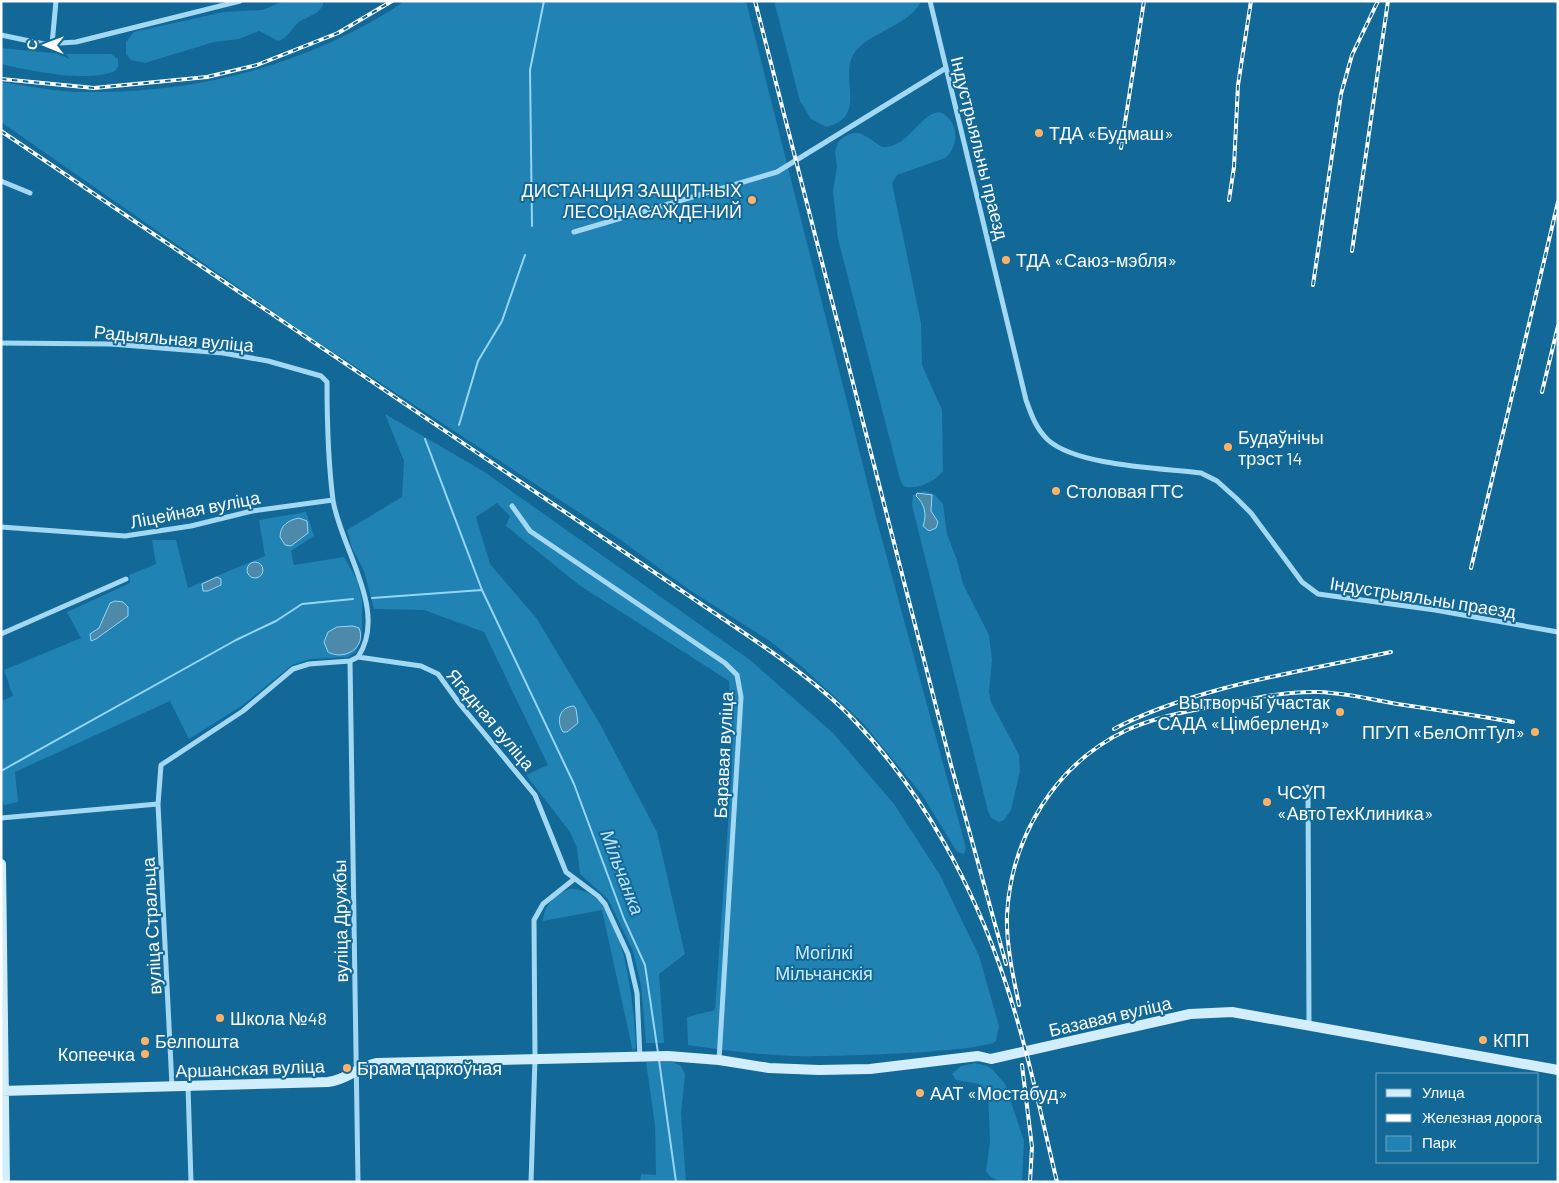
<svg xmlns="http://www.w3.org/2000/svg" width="1559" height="1183" font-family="Barlow,sans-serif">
  <rect width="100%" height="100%" fill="#126897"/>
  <path fill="#2182b4" d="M284,1h39v4c-5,10 -15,11 -24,17 -8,6 -10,16 -21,19l-19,-10 -20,8 -25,3 -69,21 -14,-3 -5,-6v-12l8,-10 89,-20 39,-2z
    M405,1h341l131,520 89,327 -2,6 -7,-2 -34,-56 -60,-73 -63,-58 -30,-24 -82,-52 -73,-53 -314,-205 -300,-209v-40c28,4 55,10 83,10 112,2 228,-28 321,-91z
    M774,1h147c-9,23 -51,31 -66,51 -18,24 15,65 -29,75l-15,-8 -11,-18z
    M1,48l62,6h48l7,5v8l-3,4c-28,12 -84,0 -114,-7z
    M939,112c19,6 22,34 6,46l-48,17 -5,8 29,140 1,42 20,45 1,61c-7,10 -27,20 -40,15l-3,-7 -62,-240 -5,-48 4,-25 -2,-14 3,-10c20,-18 27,-5 44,5 27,1 36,-32 57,-35z
    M385,414l98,57 267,189 83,73 61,71 46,71 39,81 20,70 -3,15c-14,12 -174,16 -201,15 -36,-1 -72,-6 -107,-11l-1,-28 28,-7 17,-244 -3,-85 -150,-96 -73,-59 4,-10 -13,-13 -21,14 14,47 47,55 63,105 57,108 28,122 -26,20 5,69h-18l-5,-57 -8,-35 -25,-52 -28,-25 -3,-26 -7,-16 -44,-57 22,-10 -64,-133 -60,-22 -50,-1 -10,-38 -12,-23 -5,-18 55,-33 2,-36z
    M924,491l10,3 9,10 4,30 10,26 6,24 26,51 3,25 -3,32 2,10 28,53 1,16 -9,39 -7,10 -5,2 -8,-4 -3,-7 -76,-306 1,-10z
    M306,512l8,24 -23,15 3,14 50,-8 13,23 5,20v33l-6,19 -8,5 -38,2 -18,6 -49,40 -54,34 -19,-38 -155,71 3,30 -14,3 -3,-9v-95l12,-5 -9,-26 77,-32 -14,-26 63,-29 -1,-8 27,-11 -4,-24h24l12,48 77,-32 -6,-36z
    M570,889c56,-3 64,121 66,159l-3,4 -31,-142 -59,11c1,-16 12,-27 27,-32z
    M646,1062h27l8,4 4,8 -4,40 5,68h-46l1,-8 15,1 -1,-50z
    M975,1063l12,3 6,4 12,14 19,57 -2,41c-13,0 -30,1 -36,-11l4,-29 -2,-51 -9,-7 -23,-4 -4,-6 9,-8z"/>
  <path fill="#4d89a9" stroke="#95d6f6" d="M917,493l15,2 -1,16 7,11 -2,6 -7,3 -6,-5c4,-11 2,-22 -7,-30z
    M299,518l8,3 1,12 -17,13 -6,-1 -5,-8c0,-12 9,-17 19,-19z
    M247 570a8 8 0 1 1 16 0a8 8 0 1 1-16 0Z
    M217,577l4,2v6l-13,6h-5l-1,-7z
    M115,601l8,1 5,5v9l-32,23 -5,2 -1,-7 9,-6 11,-25z
    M353,626l6,2c8,20 -15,33 -31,24l-4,-10 4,-10 9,-5z
    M574,706l2,3 2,14 -11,9h-4c-7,-11 -4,-25 11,-26z"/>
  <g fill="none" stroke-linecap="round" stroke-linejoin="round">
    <path stroke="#95d6f6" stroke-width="2" d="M532,226l-2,-156 14,-69
      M459,425l19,-64 24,-40 23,-66
      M425,439l57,151 92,194 50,135 21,46 13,88
      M372,598l110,-8
      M1,771l235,-131 40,-19 26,-17 51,-5
      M659,1060l17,122"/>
    <path stroke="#a3d8f3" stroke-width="5" d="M930,1l96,399c5,14 10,29 22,40 29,26 113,28 153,33l16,8 19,17 15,15 51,69 16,12 117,16 123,22
      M1,35l43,9 32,-2 164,-41
      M52,44l4,-43
      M1,181l29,12
      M574,232l203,-60 169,-104
      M1,343l110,1 112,9 45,8 53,15 6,6c0,39 1,79 6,118 7,47 56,111 25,157
      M512,506l18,25 195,132 12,12 4,22 -22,363
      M1,527l124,9 66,-10 61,-15 81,-11
      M1,634l125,-55
      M350,661l8,521
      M1308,787l1,237
      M1,818l157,-14
      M172,1086l-14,-282 3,-39 82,-54 50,-42 16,-5 41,-3 8,-4 63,9 17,8 21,29 76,92 31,77 32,24 7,8 23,50 9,39 3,64
      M188,1086l3,96
      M531,1182l4,-123 -1,-139 9,-16 30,-24"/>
    <path stroke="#d2eefd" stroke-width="10" d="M1,864l4,318
      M1,1091l327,-9c19,-2 31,-16 49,-19l291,-7 51,4 50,8 50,2 51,-1 108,-13 13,3 199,-45 42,-2 326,58"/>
    <g stroke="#fff" stroke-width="4">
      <path id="rail" d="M755,1l196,764 55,199
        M1,79l93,9 113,-11 50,-12 81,-32 54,-32
        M1,131l749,506c35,24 73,51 103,82 70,73 120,166 152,262 22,65 36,134 52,201
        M1121,148l23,-147
        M1229,200l5,-33 4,-82 13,-84
        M1352,251l36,-250
        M1313,285l28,-191 11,-39 26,-54
        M1542,392l16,-66
        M1471,568l87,-366
        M1114,729c79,-42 190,-58 277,-77
        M1019,1005c-6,-29 -13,-61 -12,-90 4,-78 48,-151 120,-185 26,-12 55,-18 83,-23 36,-7 72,-16 109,-15 26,1 52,7 78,12 39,6 78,11 116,18
        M1022,1065l10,82 -2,35"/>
    </g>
    <use href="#rail" stroke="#126897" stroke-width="2" stroke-dasharray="5.5" stroke-linecap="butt"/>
  </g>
  <g fill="#ffb265" stroke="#126897" stroke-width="2">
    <circle cx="1039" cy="133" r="5"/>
    <circle cx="752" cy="200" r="5"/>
    <circle cx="1006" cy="260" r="5"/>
    <circle cx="1228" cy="447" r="5"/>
    <circle cx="1056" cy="491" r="5"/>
    <circle cx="1340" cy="712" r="5"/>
    <circle cx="1535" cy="732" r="5"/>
    <circle cx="1267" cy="802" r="5"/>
    <circle cx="220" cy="1018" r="5"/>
    <circle cx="1483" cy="1040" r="5"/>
    <circle cx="145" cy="1041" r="5"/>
    <circle cx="145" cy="1054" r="5"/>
    <circle cx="347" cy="1068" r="5"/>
    <circle cx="920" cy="1093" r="5"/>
  </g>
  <g text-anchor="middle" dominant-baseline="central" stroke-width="4" stroke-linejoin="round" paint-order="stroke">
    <g font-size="18" fill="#fff" stroke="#126897" text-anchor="start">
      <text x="1049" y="133">ТДА «Будмаш»</text>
      <text x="742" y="190" text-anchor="end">ДИСТАНЦИЯ ЗАЩИТНЫХ<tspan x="742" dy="21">ЛЕСОНАСАЖДЕНИЙ</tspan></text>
      <text x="1016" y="260">ТДА «Саюз-мэбля»</text>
      <text x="1238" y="437">Будаўнічы<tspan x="1238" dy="21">трэст 14</tspan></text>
      <text x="1066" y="491">Столовая ГТС</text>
      <text x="1330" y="702" text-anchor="end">Вытворчы ўчастак<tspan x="1330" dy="21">САДА «Цімберленд»</tspan></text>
      <text x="1525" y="732" text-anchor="end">ПГУП «БелОптТул»</text>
      <text x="1277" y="792">ЧСУП<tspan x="1277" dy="21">«АвтоТехКлиника»</tspan></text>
      <text x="230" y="1018">Школа №48</text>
      <text x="1493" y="1040">КПП</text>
      <text x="155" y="1041">Белпошта</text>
      <text x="135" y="1054" text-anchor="end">Копеечка</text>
      <text x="357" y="1068">Брама царкоўная</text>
      <text x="930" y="1093">ААТ «Мостабуд»</text>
    </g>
    <g font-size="18" fill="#fff" stroke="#126897">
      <text transform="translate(980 148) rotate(76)">Індустрыяльны праезд</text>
      <text transform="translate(174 338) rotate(5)">Радыяльная вуліца</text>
      <text transform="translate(195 509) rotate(-11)">Ліцейная вуліца</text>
      <text transform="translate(1423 597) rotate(9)">Індустрыяльны праезд</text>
      <text transform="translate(491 719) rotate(50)">Ягадная вуліца</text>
      <text transform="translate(723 755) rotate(-87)">Баравая вуліца</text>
      <text transform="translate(340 921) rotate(-91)">вуліца Дружбы</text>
      <text transform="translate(151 926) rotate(-93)">вуліца Стральца</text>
      <text transform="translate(1110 1016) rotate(-13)">Базавая вуліца</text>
      <text transform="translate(250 1068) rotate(-2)">Аршанская вуліца</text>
    </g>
    <g font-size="18" fill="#cbecfd" stroke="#126897">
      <text x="824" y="952">Могілкі<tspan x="824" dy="21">Мільчанскія</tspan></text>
    </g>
    <g font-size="19" font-style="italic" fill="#bbe6fb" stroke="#126897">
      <text transform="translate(623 872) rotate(69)">Мільчанка</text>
    </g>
  </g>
  <rect width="1559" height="1183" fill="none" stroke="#ffffff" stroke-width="5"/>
  <rect x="1376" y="1073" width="162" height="90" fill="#126897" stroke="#71a4c1"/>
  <rect x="1386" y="1089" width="25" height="8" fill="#d2eefd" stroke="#71a4c1"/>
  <text x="1422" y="1098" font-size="15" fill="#ffffff">Улица</text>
  <rect x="1386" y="1114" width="25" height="8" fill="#ffffff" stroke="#71a4c1"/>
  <text x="1422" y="1123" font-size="15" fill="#ffffff">Железная дорога</text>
  <rect x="1386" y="1136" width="25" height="15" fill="#2182b4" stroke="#71a4c1"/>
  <text x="1422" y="1148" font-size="15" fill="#ffffff">Парк</text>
  <g transform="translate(45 45) rotate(271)" stroke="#126897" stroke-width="4" paint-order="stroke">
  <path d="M0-4L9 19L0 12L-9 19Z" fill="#ffffff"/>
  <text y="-8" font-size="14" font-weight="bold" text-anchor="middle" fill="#ffffff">С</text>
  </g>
</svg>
